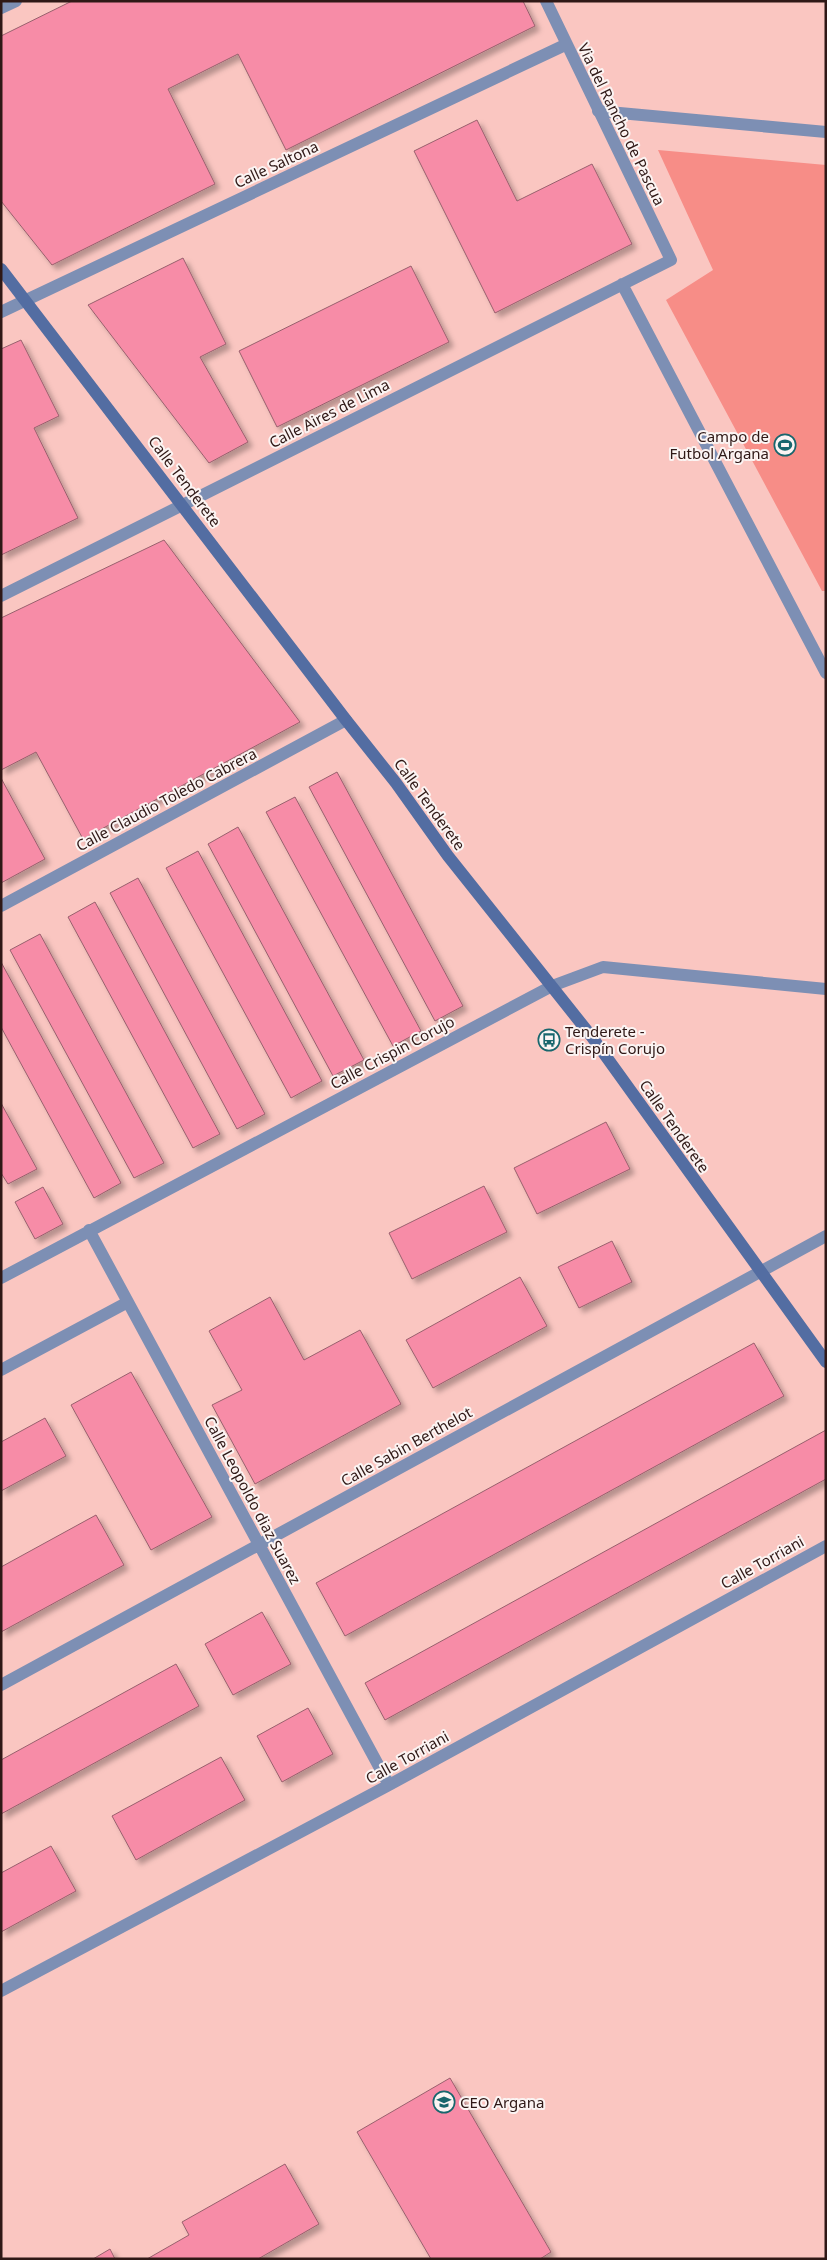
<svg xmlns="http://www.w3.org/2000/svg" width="827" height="2260" font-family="'Noto Sans',sans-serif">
  <defs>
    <filter id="shadow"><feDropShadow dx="4.5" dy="4.5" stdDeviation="2.5" flood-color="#0004"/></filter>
  </defs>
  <rect width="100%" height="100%" fill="#fac6c1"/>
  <path fill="#f78d87" d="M658,150l168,15v426h-4l-156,-291 47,-30z"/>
  <path fill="#f78ca7" stroke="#98606d" filter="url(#shadow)" d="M72,1h451l12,25 -249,124 -48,-96 -70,35 47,95 -163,81 -51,-64v-165z
    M477,120l40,81 75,-37 40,80 -137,69 -81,-162z
    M183,258l43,86 -26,13 48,85 -39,21 -121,-158z
    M411,266l38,76 -172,85 -38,-76z
    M21,340l38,76 -25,12 44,90 -77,37v-206z
    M164,540l136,182 -217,117 -47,-87 -35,18v-152z
    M337,772l126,234 -28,15 -126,-234z
    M1,778l44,81 -44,24z
    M295,797l126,234 -28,15 -127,-234z
    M238,827l126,233 -31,16 -125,-232z
    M198,851l124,230 -31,17 -125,-230z
    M138,878l127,236 -28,15 -127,-236z
    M95,902l125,232 -27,14 -125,-231z
    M40,934l124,229 -30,15 -124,-228z
    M1,962l120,221 -27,15 -93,-171z
    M1,1103l36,66 -29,15 -7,-11z
    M606,1122l24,47 -93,45 -23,-46z
    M484,1186l23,46 -95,47 -23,-46z
    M43,1187l20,37 -28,15 -20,-37z
    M612,1241l20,41 -53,26 -21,-41z
    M520,1277l27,49 -114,62 -27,-48z
    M270,1297l34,63 56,-30 41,74 -146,80 -43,-79 30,-15 -33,-59z
    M754,1343l30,53 -439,240 -29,-53z
    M131,1372l81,145 -61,33 -80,-145z
    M45,1418l21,38 -65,35v-49z
    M826,1430v49l-441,241 -20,-37z
    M96,1515l28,50 -123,67v-65z
    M262,1612l29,52 -58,31 -28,-51z
    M176,1664l23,42 -198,108v-54z
    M308,1708l25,46 -51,28 -25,-46z
    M221,1757l24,43 -109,60 -24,-44z
    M51,1846l25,45 -75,41v-59z
    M450,2078l101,174 -11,7h-109l-74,-127z
    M285,2164l34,60 -61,35h-111l42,-24 -7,-13z
    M110,2249l5,10h-22z"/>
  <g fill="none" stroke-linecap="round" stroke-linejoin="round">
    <path stroke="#7d8fb4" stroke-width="12" d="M598,111l228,21"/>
    <path stroke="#7d8fb4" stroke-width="12" d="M1,8l15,-7
      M622,284l204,389
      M1,312l564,-267
      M1,596l670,-336 -125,-259
      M1,906l345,-186
      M89,1230l300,555
      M1,1278l551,-292 51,-19 223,22
      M1,1370l127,-68
      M1,1685l825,-449
      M1,1991l388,-206 437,-239"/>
    <path stroke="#536da2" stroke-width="12" d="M1,269l345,451 50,63 52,73 144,181 234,325"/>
  </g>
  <defs>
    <g id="stadium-ring" transform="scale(1.125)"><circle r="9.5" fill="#fbf4f3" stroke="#18666d" stroke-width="1.5"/><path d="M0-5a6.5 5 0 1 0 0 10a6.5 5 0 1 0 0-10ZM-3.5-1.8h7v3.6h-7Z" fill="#18666d"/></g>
    <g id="bus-ring" transform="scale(1.125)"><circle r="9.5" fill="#fbf4f3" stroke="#18666d" stroke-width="1.5"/><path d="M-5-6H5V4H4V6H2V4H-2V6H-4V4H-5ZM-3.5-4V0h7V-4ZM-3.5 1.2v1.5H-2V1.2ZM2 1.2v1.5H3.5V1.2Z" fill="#18666d"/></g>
    <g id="school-ring" transform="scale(1.125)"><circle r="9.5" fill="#fbf4f3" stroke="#18666d" stroke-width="1.5"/><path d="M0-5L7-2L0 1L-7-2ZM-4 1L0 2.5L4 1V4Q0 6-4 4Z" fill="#18666d"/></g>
  </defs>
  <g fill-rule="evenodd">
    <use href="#stadium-ring" x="785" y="445"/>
    <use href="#bus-ring" x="549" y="1040"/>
    <use href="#school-ring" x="444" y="2102"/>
  </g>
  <g text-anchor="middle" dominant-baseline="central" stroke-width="4" stroke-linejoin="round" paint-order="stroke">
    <g font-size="15" fill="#2f1816" stroke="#fbf4f3">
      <text transform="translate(622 124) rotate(64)">Via del Rancho de Pascua</text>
      <text transform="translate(276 164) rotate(-25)">Calle Saltona</text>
      <text transform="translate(329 413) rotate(-27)">Calle Aires de Lima</text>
      <text transform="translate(185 481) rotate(53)">Calle Tenderete</text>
      <text transform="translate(166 799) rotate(-28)">Calle Claudio Toledo Cabrera</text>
      <text transform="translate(430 804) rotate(54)">Calle Tenderete</text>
      <text transform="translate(392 1052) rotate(-28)">Calle Crispin Corujo</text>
      <text transform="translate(675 1126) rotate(55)">Calle Tenderete</text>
      <text transform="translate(406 1446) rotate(-29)">Calle Sabin Berthelot</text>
      <text transform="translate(253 1500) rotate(62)">Calle Leopoldo diaz Suarez</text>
      <text transform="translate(762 1562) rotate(-29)">Calle Torriani</text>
      <text transform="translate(407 1757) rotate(-29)">Calle Torriani</text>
    </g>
    <g font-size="15" fill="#2f1816" stroke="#fbf4f3" text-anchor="start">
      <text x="769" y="436" text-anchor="end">Campo de<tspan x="769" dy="17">Futbol Argana</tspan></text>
      <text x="565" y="1031">Tenderete -<tspan x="565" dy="17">Crispín Corujo</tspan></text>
      <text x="460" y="2102">CEO Argana</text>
    </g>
  </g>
  <rect width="827" height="2260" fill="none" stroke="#2f1816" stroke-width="5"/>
</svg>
